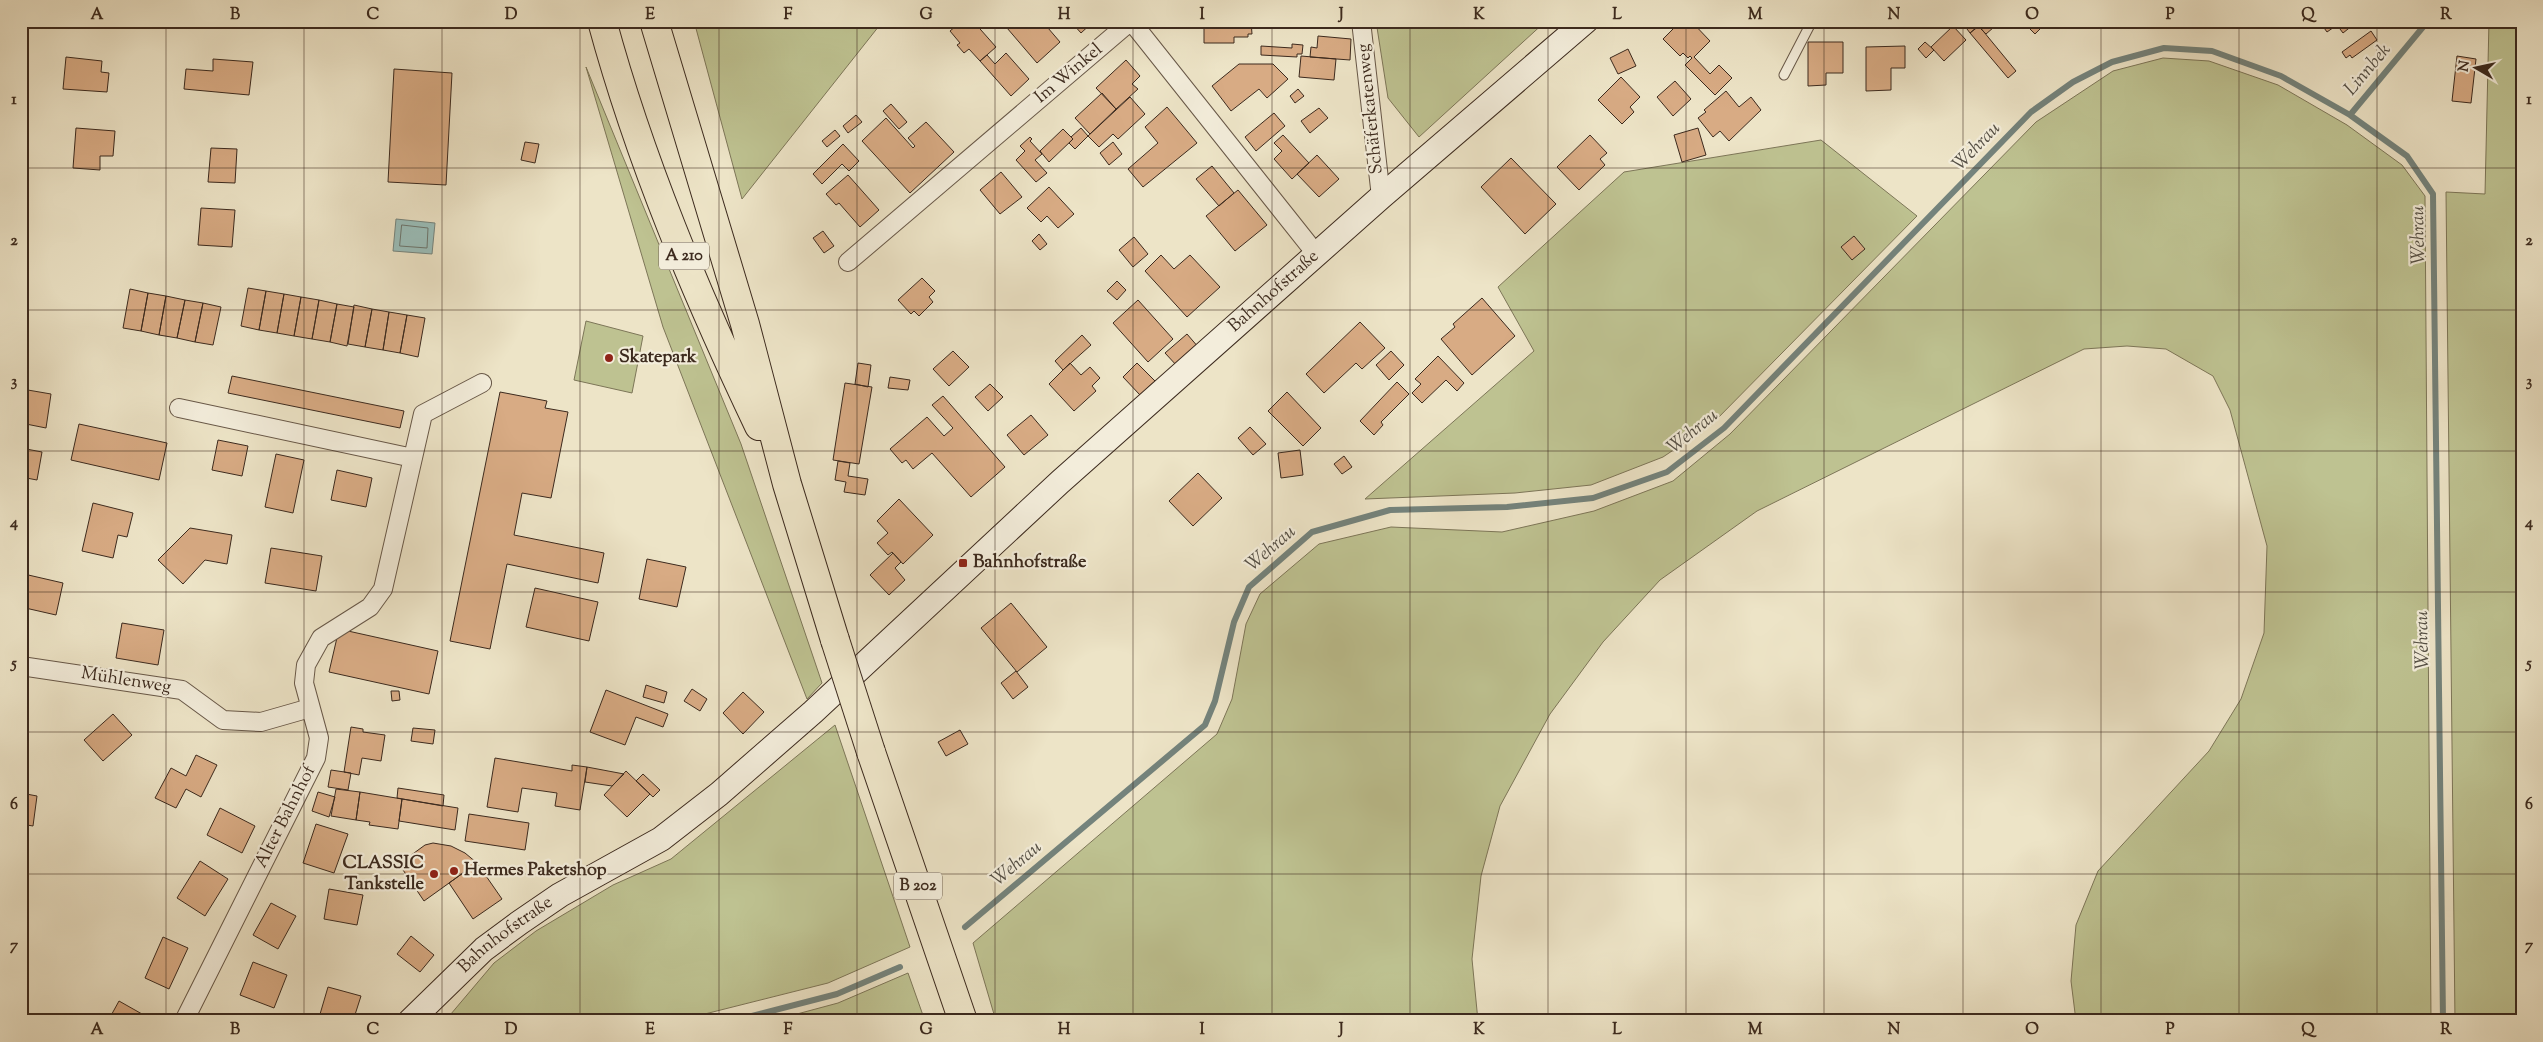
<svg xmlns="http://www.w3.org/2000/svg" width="2543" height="1042" font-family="'Sorts Mill Goudy',serif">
  <rect width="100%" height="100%" fill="#ede4c7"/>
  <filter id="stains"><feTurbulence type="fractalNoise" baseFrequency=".004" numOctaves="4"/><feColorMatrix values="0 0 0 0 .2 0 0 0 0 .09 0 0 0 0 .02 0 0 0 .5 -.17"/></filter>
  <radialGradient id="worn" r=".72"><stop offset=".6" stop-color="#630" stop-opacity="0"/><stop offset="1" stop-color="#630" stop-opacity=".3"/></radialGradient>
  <path fill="#bec291" stroke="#7d7658" d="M694,21h189l-141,178z
    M1376,21h170l-127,116 -31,-39z
    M2489,21h33v1000h-67l-9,-829 39,2z
    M2163,58l46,3 69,24 69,40 55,40 23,31 6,825h-355l-5,-40 5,-56 22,-54 111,-120 32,-52 23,-66 3,-87 -37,-136 -17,-34 -47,-27 -39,-3 -43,3 -327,162 -97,69 -57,62 -53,72 -50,92 -19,70 -9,83 6,62h-482l-23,-78 244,-209 15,-35 14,-75 14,-30 59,-50 72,-17 111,5 92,-21 79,-30 57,-47 306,-312 77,-51z
    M586,67l155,377 81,239 -15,16 -144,-372z
    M1821,140l96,76 -205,208 -49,33 -72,28 -76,8 -150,6 169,-148 -36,-64 126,-115z
    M586,321l57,15 -11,57 -58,-13z
    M835,725l75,222 -82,36 -151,38h-232l49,-58 42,-32 77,-46 58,-26z
    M908,973l17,48h-154l67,-18z"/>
  <path fill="#9abeba" stroke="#74837c" d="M396,219l39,4 -3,31 -39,-3z"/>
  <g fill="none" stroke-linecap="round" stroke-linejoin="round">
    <path stroke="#6b746c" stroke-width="1" d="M402,225l26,3 -1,20 -27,-2z"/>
    <path stroke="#74837c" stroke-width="6" d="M2350,115l78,-94
      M965,927l240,-202 10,-24 19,-79 15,-35 63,-55 78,-22 117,-3 86,-9 74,-26 57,-44 307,-316 42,-30 39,-20 52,-14 48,3 69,25 69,39 57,41 26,38 10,827
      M732,1021l105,-27 63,-27"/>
  </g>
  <path fill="#d8ab84" stroke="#3c2a1e" d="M962,21h11l23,26 -16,14 -11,-12 -5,4 -7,-8 3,-2 -10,-12z
    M1014,21h28l18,21 -23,21 -30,-35z
    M1061,21h33l-13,12 -8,-9 -5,5z
    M1232,21h19l1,13h-4v3h-14v6h-30v-15h28z
    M1691,21l19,20 -16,16 16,17 9,-9 13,13 -17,17 -30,-30 7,-7 -2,-2 -2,2 -5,-5 -3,3 -17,-17 14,-14 -2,-4z
    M1961,21h13l4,5 -8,7z
    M1977,21h24l-15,13 -11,-11z
    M2022,21h21l2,3 -10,10z
    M2319,21h39l-15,12 -6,-8 -10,7z
    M1953,26l13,14 -22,21 -13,-14z
    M1979,26l37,45 -8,7 -38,-45z
    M2371,31l6,9 -25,18 -2,-3 -4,3 -4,-6z
    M1318,36l33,3 -1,21 -40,-3 1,-10 6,1z
    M1808,42h35v31h-17v12l-18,1z
    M1925,42l9,8 -8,8 -8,-9z
    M1292,44l11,1 -1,9h-5v3l-36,-2v-9l31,2z
    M1905,46v22h-14v22l-25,1v-44z
    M1628,49l8,17 -18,8 -8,-16z
    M1006,53l23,26 -18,17 -31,-35 7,-6 8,9z
    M1301,56l35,3 -2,21 -35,-3z
    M2457,56l19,3 -5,44 -19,-2z
    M66,57l36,4 -1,11 8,1 -2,19 -44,-3z
    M213,59l40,3 -4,33 -65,-6 2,-20 27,2z
    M1126,60l14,16 -8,8 6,5 -22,20 -20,-21z
    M1239,64h34l15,15 -21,19 -8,-9 -28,22 -19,-25z
    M394,69l58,4 -6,112 -58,-3z
    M1621,77l19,20 -10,10 4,5 -12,12 -24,-24z
    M1675,81l16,18 -18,17 -16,-19z
    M1298,89l6,7 -9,7 -5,-7z
    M1726,91l13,16 12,-10 10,13 -32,31 -9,-10 -7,6 -15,-19 8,-6 -2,-2z
    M1102,93l14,16 -26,25 -15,-16z
    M1130,97l15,17 -27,25 -5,-5 -14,13 -11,-11z
    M891,104l16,18 -8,7 -16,-18z
    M1167,107l30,36 -54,44 -15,-18 30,-26 -13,-16z
    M1319,108l9,10 -18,15 -9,-12z
    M1274,113l11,13 -29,25 -11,-14z
    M856,115l6,7 -14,11 -5,-7z
    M886,118l27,30 2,-2 -7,-8 18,-16 28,30 -44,41 -48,-52z
    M76,128l39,3 -2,25h-13v14l-27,-2z
    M1081,128l7,8 -13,13 -6,-6 4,-4 -2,-2z
    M1698,128l8,27 -24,7 -8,-27z
    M1063,129l10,10 -24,23 -9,-11z
    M835,130l5,6 -13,11 -5,-6z
    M1283,135l26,28 -17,16 -18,-20 8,-8 -8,-8z
    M1590,135l17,18 -7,6 5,6 -26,25 -22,-23z
    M1030,137l2,2 -2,2 12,13 -7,6 12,13 -11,9 -20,-22 9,-9 -5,-5z
    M525,142l14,2 -4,19 -14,-3z
    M1113,142l9,12 -13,11 -9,-12z
    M843,144l16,17 -10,10 -7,-7 -20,20 -9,-10z
    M211,148l26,1 -2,34 -27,-1z
    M1317,155l22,24 -20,18 -22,-23z
    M1511,158l45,46 -31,30 -44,-47z
    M1212,166l22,27 -15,13 -23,-27z
    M1001,172l21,25 -22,17 -20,-24z
    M848,175l31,35 -19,17 -21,-24 -3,2 -10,-11z
    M1049,187l25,27 -16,14 -11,-12 -6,6 -14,-14z
    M1238,190l29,35 -32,26 -29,-35z
    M201,208l34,2 -3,37 -34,-2z
    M823,231l11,15 -10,7 -11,-15z
    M1039,234l8,10 -7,6 -8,-9z
    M1854,236l11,13 -13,11 -11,-13z
    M1134,237l14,17 -15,13 -14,-17z
    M1161,255l13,14 16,-14 30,32 -33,30 -42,-46z
    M922,278l13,13 -6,6 4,5 -14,14 -5,-5 -3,3 -13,-14z
    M1117,281l9,9 -9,10 -10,-9z
    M248,288l18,3 -7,39 -18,-4z
    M130,289l18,4 -7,38 -18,-3z
    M266,291l18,3 -7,39 -18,-3z
    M148,293l18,3 -7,39 -18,-4z
    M284,294l17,3 -7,39 -17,-3z
    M166,296l19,4 -8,38 -18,-3z
    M301,297l18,3 -7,39 -18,-3z
    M1482,298l33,38 -43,39 -31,-36 14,-12 -2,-3z
    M185,300l18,3 -8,39 -18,-4z
    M319,300l18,4 -7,38 -18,-3z
    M1138,300l35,39 -25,23 -35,-39z
    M203,303l18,4 -8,38 -18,-3z
    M337,304l17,3 -7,39 -17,-4z
    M354,305l18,4 -7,38 -17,-3z
    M372,309l17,3 -6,38 -18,-3z
    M389,312l18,3 -7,38 -17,-3z
    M407,315l18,3 -7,39 -18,-4z
    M1360,322l25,26 -23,21 -6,-6 -32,30 -18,-19z
    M1187,334l12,14 -21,19 -13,-14z
    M1082,335l9,10 -28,25 -8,-9z
    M953,351l16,16 -20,19 -16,-17z
    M1391,351l13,14 -15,15 -13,-15z
    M1438,356l26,27 -7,8 -11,-11 -24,23 -10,-10 9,-9 -6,-5z
    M858,363l13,2 -3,22 -13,-3z
    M1070,363l11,12 9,-8 10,11 -8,8 4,5 -22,20 -25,-27z
    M1137,363l18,18 -15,14 -17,-18z
    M232,376l172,35 -4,17 -172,-35z
    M890,377l20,3 -2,10 -20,-2z
    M1397,382l12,12 -28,28 2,3 -9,10 -14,-14z
    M845,383l27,4 -13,77 -26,-4z
    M990,384l13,13 -15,14 -13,-14z
    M22,389l29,5 -5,34 -25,-5z
    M500,392l47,9 -2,7 23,4 -17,86 -29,-5 -8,42 90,18 -6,30 -91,-19 -17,85 -40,-8z
    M1287,392l34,36 -18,18 -35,-35z
    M943,396l62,71 -34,30 -39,-44 -19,16 -7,-9 -4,3 -12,-14 37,-32 17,19 9,-8 -21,-23z
    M1031,415l17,20 -24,20 -17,-20z
    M79,424l88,19 -8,37 -88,-20z
    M1250,427l16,17 -13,11 -15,-17z
    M218,440l30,6 -6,30 -30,-6z
    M21,448l21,4 -5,28 -16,-3z
    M1300,450l3,25 -22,3 -3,-25z
    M276,454l28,6 -11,53 -28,-6z
    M1344,456l8,11 -10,7 -8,-10z
    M838,461l12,2 -2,13 20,3 -3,16 -21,-3 2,-10 -11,-2z
    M337,470l35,8 -6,29 -35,-7z
    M1198,473l24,25 -29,28 -24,-25z
    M899,499l34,36 -30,29 -11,-12 -4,3 -11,-12 11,-10 -11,-12z
    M21,501l6,1 -6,30z
    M93,503l40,10 -6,24 -9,-2 -5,23 -31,-7z
    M190,528l42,7 -5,29 -22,-4 -22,24 -25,-24z
    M271,548l51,8 -6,35 -51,-8z
    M893,553l8,9 -6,6 10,12 -16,15 -19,-20z
    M647,559l39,8 -9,40 -38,-8z
    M24,574l39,9 -7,32 -35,-8v-19z
    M535,588l63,14 -9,39 -63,-14z
    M1011,603l36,44 -30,25 -36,-44z
    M122,623l42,7 -6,35 -42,-7z
    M339,629l99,22 -9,43 -100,-22z
    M1016,671l12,16 -15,12 -12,-16z
    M646,685l21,7 -3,11 -21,-6z
    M692,689l15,10 -7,12 -16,-10z
    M606,690l62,24 -5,13 -27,-10 -11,28 -35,-13z
    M391,691h8l1,9 -8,1z
    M743,692l21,20 -21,22 -20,-21z
    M113,714l19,21 -29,26 -19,-21z
    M351,727l12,2v3l22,3 -4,26 -19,-3 -3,17 -15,-3z
    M413,728l22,2 -2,14 -22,-3z
    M960,730l8,14 -22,12 -8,-14z
    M196,755l21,10 -16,32 -15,-8 -10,19 -21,-10 16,-30 15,8z
    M495,758l77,13v-6l15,2 -7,43 -25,-4 2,-13 -35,-5 -4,24 -31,-5z
    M587,767l37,7 -12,12 -27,-4z
    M331,770l20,3 -3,17 -20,-3z
    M626,771l24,23 -23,23 -23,-22z
    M643,774l17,16 -7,7 -17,-16z
    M398,788l46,7 -1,11 -46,-8z
    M336,789l24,3 -4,28 -25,-4z
    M318,792l17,5 -6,20 -17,-6z
    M360,792l42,7 -4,30 -29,-4 1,-3 -14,-2z
    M21,793l16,3 -4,30 -12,-2z
    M402,799l56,9 -3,22 -56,-9z
    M220,808l35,18 -13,27 -35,-18z
    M469,814l60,9 -4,27 -60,-9z
    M316,824l32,10 -14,39 -31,-10z
    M433,843l18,3 14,7 12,10 -53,38 -25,-37 26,-19z
    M200,861l28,18 -23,37 -28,-18z
    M477,863l25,36 -29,20 -24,-36z
    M329,889l34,6 -6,30 -33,-6z
    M271,903l25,13 -18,33 -25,-14z
    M411,936l23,19 -14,17 -23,-18z
    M163,937l25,11 -19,41 -24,-11z
    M253,962l34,13 -13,33 -34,-13z
    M328,987l33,9 -8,25h-35z
    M119,1001l23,13 -4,7h-30z"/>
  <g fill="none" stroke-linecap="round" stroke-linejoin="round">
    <g stroke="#685848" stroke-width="11">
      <path id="lane" d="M1784,75l28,-54"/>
    </g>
    <g stroke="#685848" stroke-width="20">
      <path id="street" d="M1361,21l20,176
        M848,262l283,-241 186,234
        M179,408l234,50
        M21,666l161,24 41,30 38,2 49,-14
        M184,1021l132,-263 3,-20 -15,-55 2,-18 15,-27 49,-31 13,-18 40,-175 59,-31"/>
    </g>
    <g stroke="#3c2a1e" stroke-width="26">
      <g id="secondary">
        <path id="s1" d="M410,1021l74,-72 35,-26 41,-28 101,-56 58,-45 94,-82 247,-230 321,-285 205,-176"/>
      </g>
    </g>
    <g stroke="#3c2a1e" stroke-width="30">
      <path id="highway" d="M602,21c38,140 95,275 157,405
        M654,21l91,303 42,160 48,156
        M871,752l92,269"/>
    </g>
    <use href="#lane" stroke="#f3eddb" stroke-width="9"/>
    <use href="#street" stroke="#f3eddb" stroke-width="18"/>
    <use href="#secondary" stroke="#f3eddb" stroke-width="24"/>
    <use href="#highway" stroke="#ede4c7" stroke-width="28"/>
    <g stroke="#3c2a1e" stroke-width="30" stroke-linecap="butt">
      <path id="highway-bridge" d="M835,640l36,112"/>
    </g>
    <use href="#highway-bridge" stroke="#ede4c7" stroke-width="28"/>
  </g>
  <path fill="none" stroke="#3c2a1e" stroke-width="1" stroke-opacity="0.55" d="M166,21v1000M304,21v1000M442,21v1000M580,21v1000M719,21v1000M857,21v1000M995,21v1000M1133,21v1000M1272,21v1000M1410,21v1000M1548,21v1000M1686,21v1000M1824,21v1000M1963,21v1000M2101,21v1000M2239,21v1000M2377,21v1000M21,168h2501M21,310h2501M21,451h2501M21,592h2501M21,732h2501M21,874h2501"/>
  <g fill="#8f2418" stroke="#f3eddb" stroke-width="2">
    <circle cx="609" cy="358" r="5"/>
    <rect x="958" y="558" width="10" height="10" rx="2.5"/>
    <circle cx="454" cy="871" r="5"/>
    <circle cx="434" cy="874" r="5"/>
  </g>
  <g text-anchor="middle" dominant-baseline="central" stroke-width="4.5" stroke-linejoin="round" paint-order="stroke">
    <g fill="#f3eddb" stroke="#736457" stroke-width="1">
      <rect x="659" y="242.5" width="50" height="27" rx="4"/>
      <rect x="894" y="872.5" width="48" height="27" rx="4"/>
    </g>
    <g font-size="16" font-weight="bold" fill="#3c2a1e">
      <text x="684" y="256">A 210</text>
      <text x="918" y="886">B 202</text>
    </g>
    <g font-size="18" fill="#3c2a1e" stroke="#f3eddb">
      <text transform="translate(1069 74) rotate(-40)">Im Winkel</text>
      <text transform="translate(1371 109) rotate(-96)">Schäferkatenweg</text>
      <text stroke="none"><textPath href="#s1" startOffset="1134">Bahnhofstraße</textPath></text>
      <text transform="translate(126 681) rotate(9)">Mühlenweg</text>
      <text transform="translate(286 817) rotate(-63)">Alter Bahnhof</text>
      <text stroke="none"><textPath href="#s1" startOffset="129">Bahnhofstraße</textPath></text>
    </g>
    <g font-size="18" font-weight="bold" fill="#3c2a1e" stroke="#f3eddb" text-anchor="start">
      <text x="619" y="358">Skatepark</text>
      <text x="973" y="563">Bahnhofstraße</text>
      <text x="424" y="864" text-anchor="end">CLASSIC<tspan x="424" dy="21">Tankstelle</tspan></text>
      <text x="464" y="871">Hermes Paketshop</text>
    </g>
    <g font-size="19" font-style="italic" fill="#544f45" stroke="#f3eddb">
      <text transform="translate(2368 70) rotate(-50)">Linnbek</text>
      <text transform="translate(1977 147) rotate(-46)">Wehrau</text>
      <text transform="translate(2419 235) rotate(-91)">Wehrau</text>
      <text transform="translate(1693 432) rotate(-39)">Wehrau</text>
      <text transform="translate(1271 549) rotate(-41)">Wehrau</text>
      <text transform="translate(2423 640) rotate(-91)">Wehrau</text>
      <text transform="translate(1017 864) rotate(-40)">Wehrau</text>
    </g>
  </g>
  <rect width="2543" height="1042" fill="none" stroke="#ede4c7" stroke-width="55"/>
  <g transform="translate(2476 68) rotate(279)" stroke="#f3eddb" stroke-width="4" paint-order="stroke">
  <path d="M0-4L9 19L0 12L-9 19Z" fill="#3c2a1e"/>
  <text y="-8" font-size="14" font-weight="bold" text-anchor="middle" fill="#3c2a1e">N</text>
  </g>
  <rect x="28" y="28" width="2488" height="986" fill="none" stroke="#3c2a1e" stroke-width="2"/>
  <g font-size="16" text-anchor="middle" font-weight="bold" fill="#3c2a1e">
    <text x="97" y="19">A</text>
    <text x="235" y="19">B</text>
    <text x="373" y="19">C</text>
    <text x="511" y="19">D</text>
    <text x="650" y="19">E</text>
    <text x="788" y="19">F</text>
    <text x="926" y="19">G</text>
    <text x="1064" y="19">H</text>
    <text x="1202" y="19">I</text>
    <text x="1341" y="19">J</text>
    <text x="1479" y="19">K</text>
    <text x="1617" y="19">L</text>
    <text x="1755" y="19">M</text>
    <text x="1894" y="19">N</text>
    <text x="2032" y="19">O</text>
    <text x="2170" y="19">P</text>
    <text x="2308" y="19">Q</text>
    <text x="2446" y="19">R</text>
    <text x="14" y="104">1</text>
    <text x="2529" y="104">1</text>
    <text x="14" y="245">2</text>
    <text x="2529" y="245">2</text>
    <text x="14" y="386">3</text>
    <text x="2529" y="386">3</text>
    <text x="14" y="527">4</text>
    <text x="2529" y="527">4</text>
    <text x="14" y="668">5</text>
    <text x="2529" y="668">5</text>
    <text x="14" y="809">6</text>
    <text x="2529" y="809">6</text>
    <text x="14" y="950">7</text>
    <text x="2529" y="950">7</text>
    <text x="97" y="1034">A</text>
    <text x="235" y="1034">B</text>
    <text x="373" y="1034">C</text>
    <text x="511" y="1034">D</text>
    <text x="650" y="1034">E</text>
    <text x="788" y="1034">F</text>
    <text x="926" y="1034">G</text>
    <text x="1064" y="1034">H</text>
    <text x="1202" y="1034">I</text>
    <text x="1341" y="1034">J</text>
    <text x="1479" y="1034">K</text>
    <text x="1617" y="1034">L</text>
    <text x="1755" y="1034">M</text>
    <text x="1894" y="1034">N</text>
    <text x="2032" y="1034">O</text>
    <text x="2170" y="1034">P</text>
    <text x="2308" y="1034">Q</text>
    <text x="2446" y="1034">R</text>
  </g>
  <rect width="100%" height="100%" filter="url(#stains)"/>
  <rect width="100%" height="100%" fill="url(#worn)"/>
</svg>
